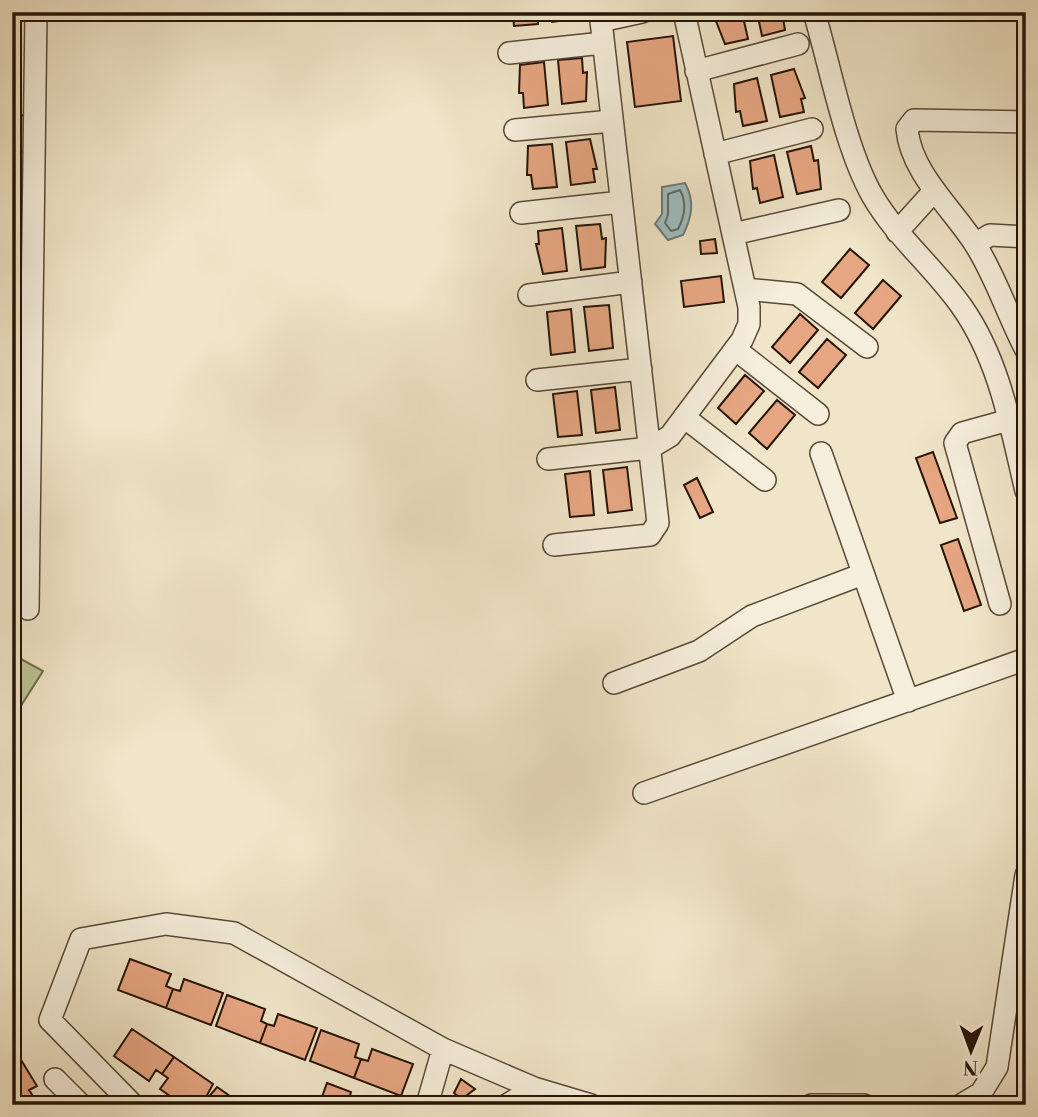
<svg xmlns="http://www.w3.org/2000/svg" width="1038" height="1117" font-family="'Libre Bodoni',serif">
  <rect width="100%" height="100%" fill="#f0e5c8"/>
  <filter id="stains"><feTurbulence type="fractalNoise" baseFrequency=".00286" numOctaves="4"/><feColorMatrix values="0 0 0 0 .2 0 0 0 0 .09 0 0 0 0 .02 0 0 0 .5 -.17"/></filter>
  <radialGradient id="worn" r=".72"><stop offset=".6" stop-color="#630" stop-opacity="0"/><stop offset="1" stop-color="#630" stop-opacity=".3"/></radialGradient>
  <path fill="#bac495" stroke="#706c4e" stroke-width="2" d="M12,654l31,17 -31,49z"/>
  <path fill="#9ebdbf" stroke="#6e7975" stroke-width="2" d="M685,183c10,18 7,34 -2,52l-15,5 -13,-16 7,-10v-27z"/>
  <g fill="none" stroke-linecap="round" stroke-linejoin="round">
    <path stroke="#626863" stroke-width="2" d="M680,190c7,13 5,26 -2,39l-7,2 -6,-8 3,-8v-21z"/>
  </g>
  <path fill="#e6a682" stroke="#251307" stroke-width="2" d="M513,12h24l1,12 -24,2z
    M551,12h24l1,7 -24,3z
    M717,12h25l6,27 -23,5 -11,-28z
    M757,12h28l1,5 -3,1 2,12 -23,6z
    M673,36l8,65 -46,6 -8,-65z
    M582,58l1,15 4,-1 -1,29 -24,3 -4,-44z
    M544,62l4,43 -24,3 -1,-15h-4l1,-28z
    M794,69l11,29 -4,1 3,13 -24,5 -9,-42z
    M757,78l10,43 -24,5 -3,-15 -4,1 -2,-28z
    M30,115v37h-18v-36z
    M590,139l7,30h-4l2,13 -24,3 -5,-43z
    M552,144l5,43 -24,2 -2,-14h-4l1,-29z
    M811,146l3,15 4,-1 3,29 -24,5 -10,-42z
    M12,152h4l-1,47h-3z
    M774,155l9,42 -23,6 -3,-15 -4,1 -3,-28z
    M600,224l2,15 4,-1 -1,29 -24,3 -5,-44z
    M562,228l5,43 -24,3 -7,-30h3l-1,-13z
    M715,239l2,14 -16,1 -1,-13z
    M850,249l19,16 -28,33 -19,-16z
    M721,276l3,26 -40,5 -3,-26z
    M883,280l18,16 -28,33 -18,-16z
    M609,305l4,43 -24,3 -5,-44z
    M571,309l4,43 -24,3 -4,-43z
    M800,314l18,16 -28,33 -18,-16z
    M827,339l19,16 -28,33 -19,-16z
    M745,375l19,16 -28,33 -18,-16z
    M615,387l5,43 -24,3 -5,-43z
    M577,391l5,44 -24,2 -5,-43z
    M777,400l18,15 -28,34 -18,-16z
    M933,452l24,66 -17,5 -24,-65z
    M627,467l5,43 -24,3 -5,-43z
    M590,471l4,44 -24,2 -5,-43z
    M697,478l16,34 -13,6 -16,-33z
    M958,539l23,66 -17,6 -23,-66z
    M130,959l41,15 -5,12 7,3 -7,19 -48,-18z
    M184,979l39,14 -12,32 -45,-17 7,-19 7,2z
    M227,995l38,14 -4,12 6,3 -7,19 -44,-17z
    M278,1014l39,14 -12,32 -45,-17 7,-19 7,2z
    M132,1029l42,28 -12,17 -6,-4 -7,11 -35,-25z
    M321,1030l38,14 -4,13 6,2 -7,19 -44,-17z
    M372,1049l41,15 -12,32 -47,-18 7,-19 7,2z
    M18,1055l19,31 -8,4 4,6 -13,8 -4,-6 -4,3v-42z
    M174,1057l39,27 -11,21h-19l-23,-16 8,-11 -6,-4z
    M461,1079l14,10 -13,10 -8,-6z
    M327,1083l24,9 -4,13h-28z
    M217,1087l26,18h-41z"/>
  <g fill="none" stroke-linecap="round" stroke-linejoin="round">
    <g stroke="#584837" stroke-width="24">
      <path id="minor" d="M814,12c16,54 31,135 58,183 24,42 62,72 90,112 38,54 49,121 64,184
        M601,21l41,-9
        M509,53l94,-10
        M696,71l102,-27
        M1026,122l-112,-2 -7,9c4,44 45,79 68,115 21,33 33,72 51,106
        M515,130l97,-9
        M715,154l97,-25
        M521,213l100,-11
        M897,232l37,-41
        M733,234l106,-24
        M975,244l15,-9 36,2
        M745,289l52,5 70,53
        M529,295l102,-13
        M735,349l83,65
        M537,380l104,-11
        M684,417l81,63
        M821,453l87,248
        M548,459l102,-11 20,-12 72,-96 7,-16v-17l-65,-295
        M554,545l96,-10 8,-12 -58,-511
        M1000,604l-45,-161 7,-10 47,-13
        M28,609l8,-597
        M614,683l85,-32 53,-35 111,-42
        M644,793l382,-134
        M55,1079l26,26
        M133,1105l-83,-85 31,-81 85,-15 68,9 209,116 91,39
        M427,1105l16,-56
        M507,1105l27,-17 57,17
        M811,1105h53
        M961,1105l20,-12 16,-26 29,-192"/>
    </g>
    <use href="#minor" stroke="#f5eedb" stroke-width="21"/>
  </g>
  <rect width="1038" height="1117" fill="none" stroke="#f0e5c8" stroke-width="42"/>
  <rect x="14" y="14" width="1010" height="1089" fill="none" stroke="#251307" stroke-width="3.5"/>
  <rect x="21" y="21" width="996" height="1075" fill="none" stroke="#251307" stroke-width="2"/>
  <g transform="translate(971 1051) rotate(181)" stroke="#f5eedb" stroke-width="5" paint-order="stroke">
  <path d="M0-5L12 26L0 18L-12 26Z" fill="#251307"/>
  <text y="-10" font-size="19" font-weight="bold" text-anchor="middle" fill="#251307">N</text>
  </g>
  <rect width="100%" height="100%" filter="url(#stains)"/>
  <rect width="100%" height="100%" fill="url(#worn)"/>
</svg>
